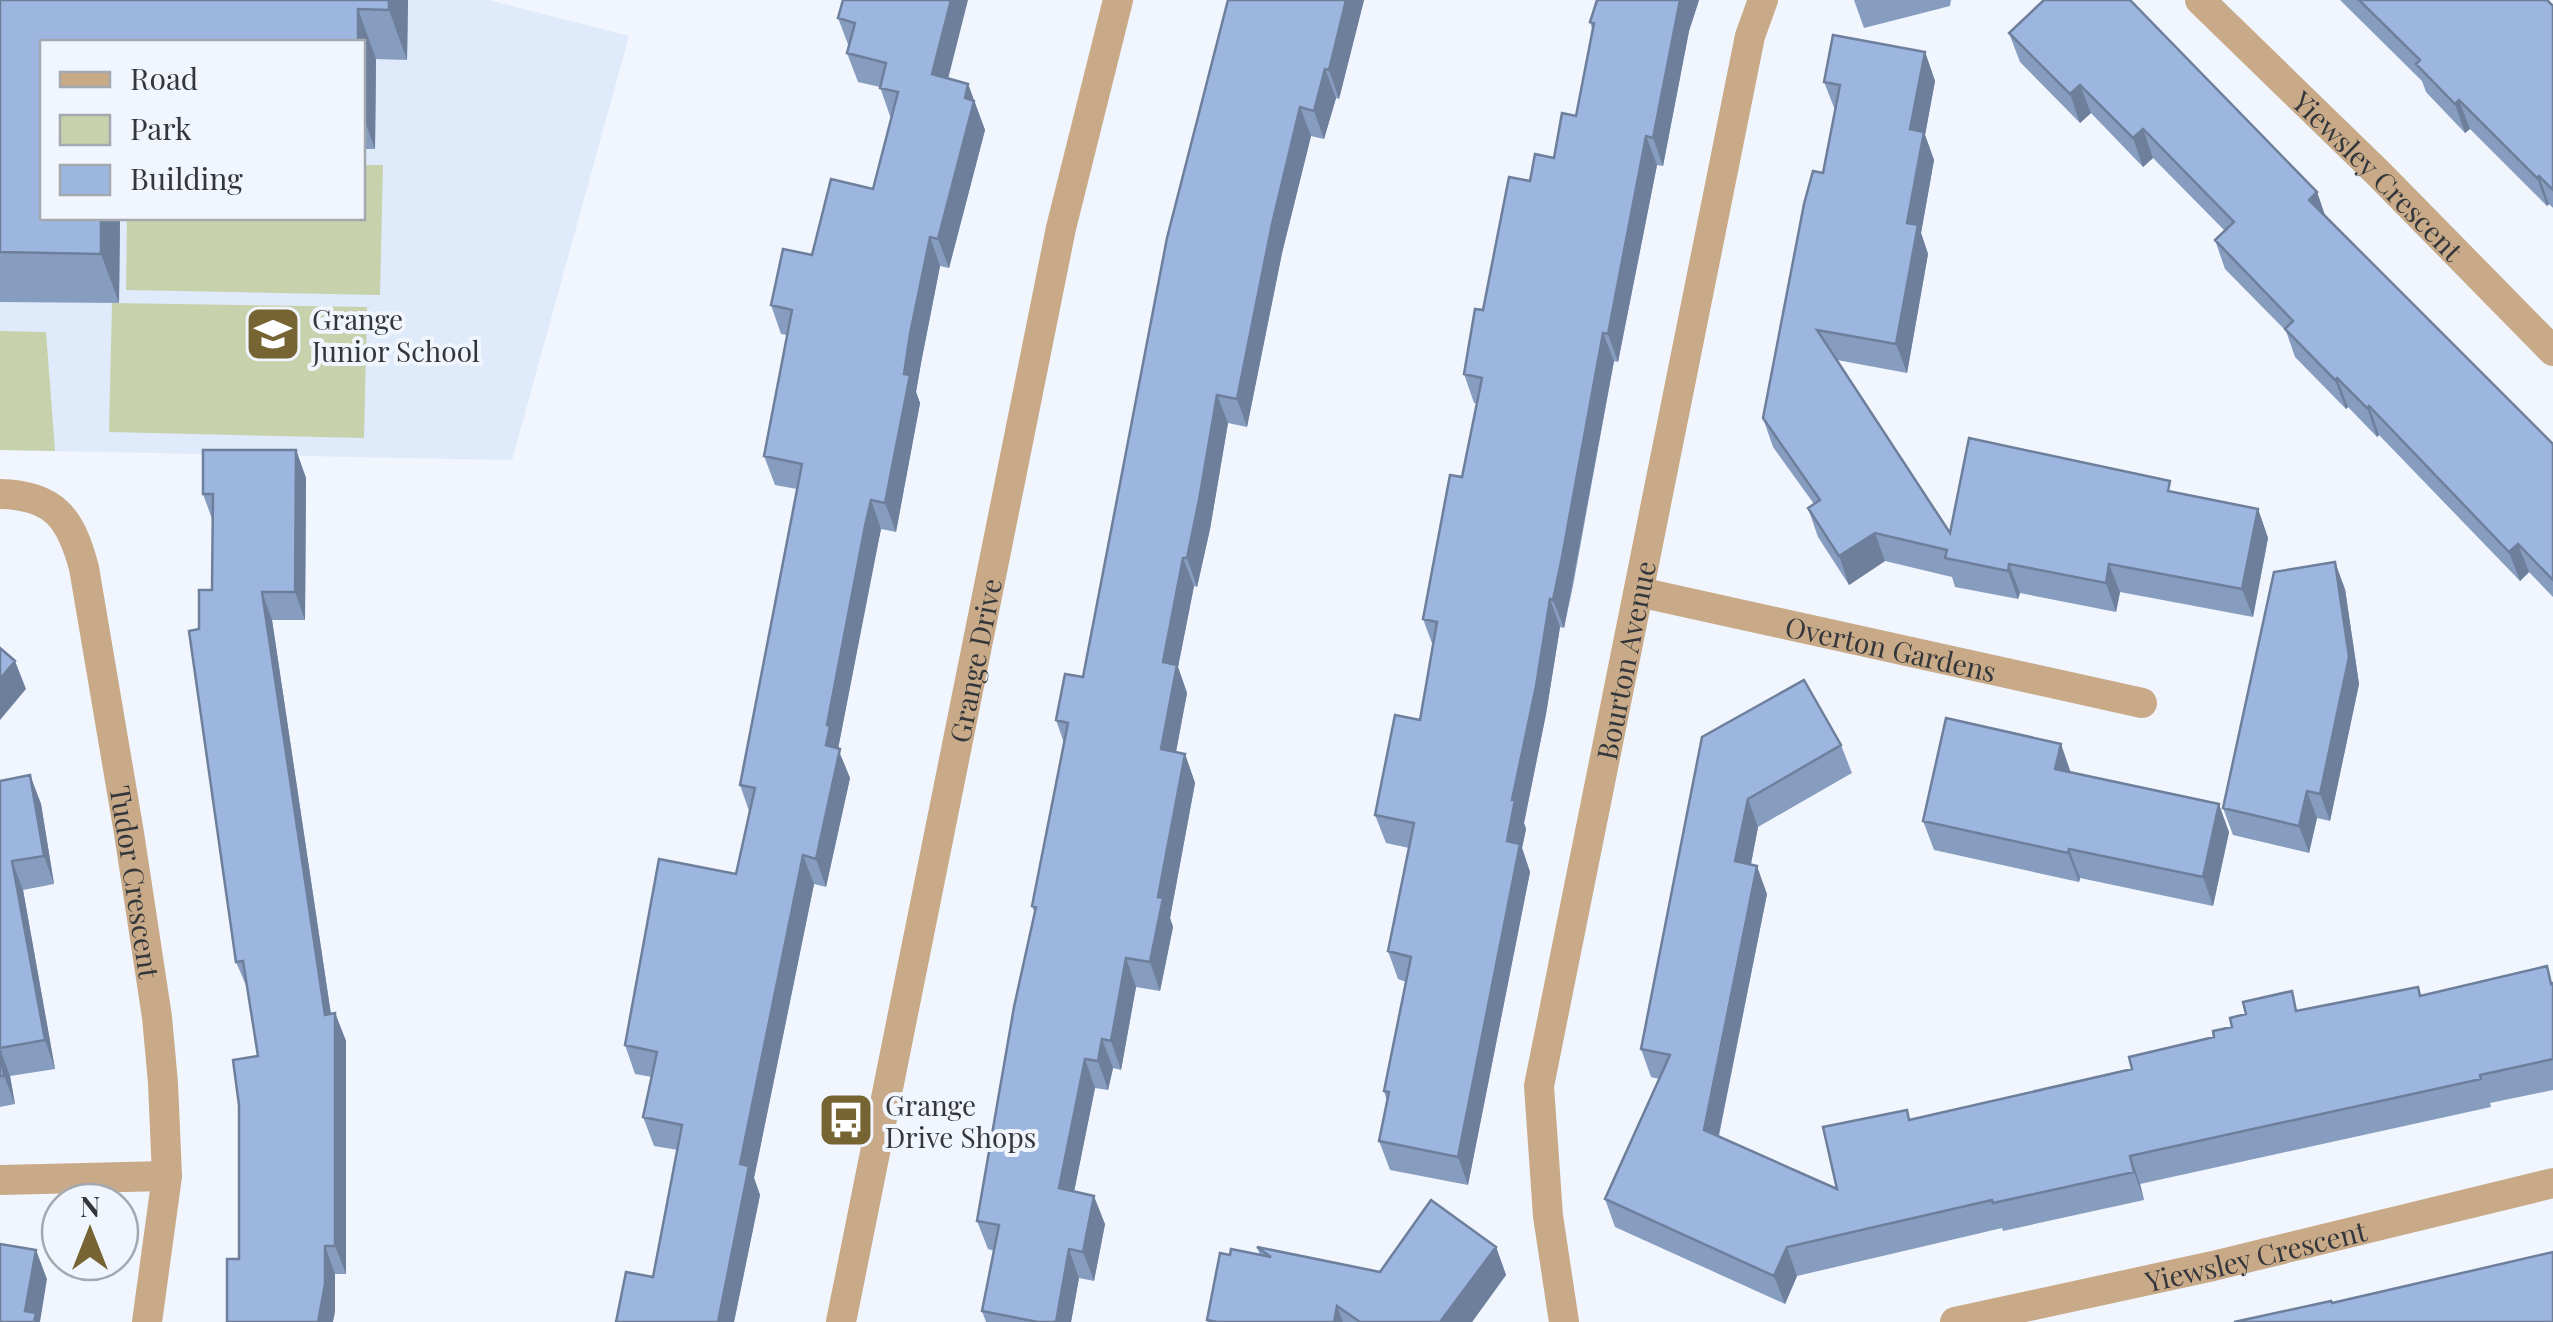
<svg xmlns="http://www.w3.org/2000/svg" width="2553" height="1322" font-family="'Playfair Display',serif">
  <rect width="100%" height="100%" fill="#f0f5fe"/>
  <path fill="#dfeafb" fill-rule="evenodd" d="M0,0h488l141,36 -117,424 -512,-10zM42,42h320v176h-320z"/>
  <path fill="#c7d1ab" d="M363,165h20l-3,130 -254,-5 1,-72h235z
    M112,303l255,4 -3,131 -255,-6z
    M0,331l46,1 9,119 -55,-1z"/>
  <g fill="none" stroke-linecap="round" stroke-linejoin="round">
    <g stroke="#c8aa89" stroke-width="30">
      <path id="s1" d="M2200,0l179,174 174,177"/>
      <path id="s2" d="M0,494c55,1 71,25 84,74l45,265 28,184 6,66 4,93 -20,146"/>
      <path id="s3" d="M1639,592l503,111"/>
      <path d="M0,1180l167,-4"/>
      <path id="s4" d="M841,1322l220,-1094 57,-228"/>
      <path id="s5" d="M1564,1322l-16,-106 -9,-130 211,-1050 13,-36"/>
      <path id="s6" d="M1955,1322l258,-56 340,-83"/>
    </g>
  </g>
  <path fill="#879dc0" d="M0,0h408l-1,60 -31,-1 -1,90h-13v-107h-320l78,176 -1,85 -119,-1z
    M843,0l105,79 20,5 17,46 -36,138 -9,-2 -19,97 -5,29 4,11 -24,129 -15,-3 -6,26 -37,194 12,29 -24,109 -12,-3 -60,294 6,17 -26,127h-118l37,-45 25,-127 -24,-4 -11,-29 9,-40 -17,-3 -10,-29 111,-171 13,-63 -9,-26 57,-296 -22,-4 -11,-29 23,-121 -6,-1 -10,-29 41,-50 61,-66 19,-72 -2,-1 -10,-29 -22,-5 -11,-29 2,-6 -11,-29z
    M1228,0h136l-25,99 -3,-1 -12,41 -13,-3 -29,117 -35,174 -19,-4 -18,106 -13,58 -3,-1 -16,81 9,26 -11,59 9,2 10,29 -25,135 3,9 -13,64 -24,-4 -15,83 -8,-2 -5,22 -13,-2 -21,103 31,33 -11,57 -15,-3 -8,44h-85l-4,-11 12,-60 -6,-2 -11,-28 58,-307 -3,-8 32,-163 -8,-23 27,-43z
    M1597,0h102l-10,31 -26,135 -6,-1 -39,197 -4,-1 -41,225 -9,42 -4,-1 -14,87 -22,109 2,6 -4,19 8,24 -62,313 -78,-15 -11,-29 8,-40 -3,-10 22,-109 -8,-3 -10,-28 21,-103 -23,-5 -11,-28 45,-95 13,-74 -10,-27 39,-142 15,-74h-3l-10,-29 19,-64 47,-129 24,-23 22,-42 17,-85 -3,-9z
    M1854,0h97l-1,6 -86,22z
    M2340,0h207l6,6v202l-4,-4 -2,2 -77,-77 -5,4 -39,-41 -4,-11z
    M2009,33l308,159 8,24 228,228v153l-24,-25 -9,9 -141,-146 -2,2 -29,-30 -2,2 -51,-52 -9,-26 -61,-62 -10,-29 10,-9 -72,-73 -10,9 -52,-54 -11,10 -60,-61z
    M1925,52l10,29 -10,54 9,25 -13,73 7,21 -21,119 -70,-13 113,173 224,-41 84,17 10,29 -15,79 -133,-25 -4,20 -96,-19 -2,6 -63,-12 -3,-10 -67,-16 -36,24 -31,-48 -10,-29 6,-4 -41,-57 -10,-29 60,-245 12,-63 -11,-28z
    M296,450l10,28 -1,142h-33l59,394 4,-1 11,28v233h-11v38l-96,-53 19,-203 -10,-66 -12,-28 -24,-372v-71l-9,-25z
    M2345,589l14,95 -29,137 -13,-3 -8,35 -76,-18 -10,-27z
    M1702,737l139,8 11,28 -94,54 -7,37 16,30 -48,242 118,53 73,-69 222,-51 82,-32 85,-27 119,-23 3,8 132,-12v107l-63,13 1,4 -351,77 4,16 -141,31 -1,-3 -205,48 -12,28 -170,-77 -10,-28 54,-120 -8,-2 -10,-28z
    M2071,772l158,60 -16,74 -133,-28 -1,4 -145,-32 -11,-29z
    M30,775l11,29 13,80 -31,6 32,179 -45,7 5,28 -15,3v-326z
    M1257,1247l123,25 116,-25 10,28 -34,47h-264l-1,-2 23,-65h30z"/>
  <path fill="#6e7f9c" d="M389,0h19l-1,60 -18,-50z
    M951,0h17l-26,103 -10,-29z
    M1346,0h18l-25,99 -10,-29z
    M1680,0h19l-10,31 -26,135 -10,-28z
    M358,9l18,50 -1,90 -13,-35v-72h-4z
    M1925,52l10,29 -10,54 9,25 -13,73 7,21 -21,119 -11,-29 14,-215z
    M1325,69l11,29 -12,41 -10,-28z
    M968,84l17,46 -36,138 -11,-29z
    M2080,85l11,28 -11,10 -10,-29z
    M2459,100l11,29 -5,4 -10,-29z
    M1300,107l11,29 -29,117 -35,174 -10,-28 35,-175z
    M2143,129l10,29 -10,9 -10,-29z
    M1646,136l11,29 -39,197 -10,-28z
    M2539,176l10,28 -2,2 -10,-28z
    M2317,192l10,29 -18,-21z
    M101,218h19l-1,85 -18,-49z
    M930,237l10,29 -19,97 -5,29 4,11 -24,129 -11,-29 25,-169z
    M1603,333l11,28 -50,267 -11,-28z
    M2337,378l11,29 -2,2 -11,-29z
    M1217,395l11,28 -18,106 -13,58 -10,-29z
    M2369,406l10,29 -2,2 -10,-29z
    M296,450l10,28 -1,142 -10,-28z
    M871,500l10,29 -43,220 12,29 -24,109 -10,-28 11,-134z
    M2258,509l10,29 -15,79 -11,-28z
    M1875,533l10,28 -36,24 -10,-29z
    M2518,544l11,28 -9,9 -11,-29z
    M1183,558l11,28 -16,81 9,26 -16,85 -10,-29 2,-87z
    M2335,562l10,27 14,95 -29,137 -10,-27z
    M2009,564l11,29 -2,6 -10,-28z
    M2109,564l11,28 -4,20 -10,-29z
    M262,592l10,28 63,422v-29l11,28v233l-11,-28 -10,-231z
    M1550,599l10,28 -14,87 -22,109 2,6 -4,19 8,24 -62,313 -10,-28 49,-316 5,-41z
    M15,661l11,28 -26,31v-41z
    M2061,744l10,29 -16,-4z
    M1185,754l10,29 -25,135 3,9 -13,64 -10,-29 8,-65z
    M30,775l11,29 13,80 -10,-28z
    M2307,791l10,27 -8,35 -10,-27z
    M1748,799l10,28 -12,62 -11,-28z
    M2219,804l10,28 -16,74 -10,-29z
    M2069,849l11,29 -1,4 -11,-29z
    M803,855l11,29 -60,294 6,17 -26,127h-16l22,-158z
    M12,861l11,29 32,179 -10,-29z
    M1757,866l10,28 -53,264 -10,-28z
    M1126,958l10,29 -15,83 -10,-29z
    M1102,1039l11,29 -5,22 -10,-29z
    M0,1049l10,27 5,28 -11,-28z
    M1085,1059l10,29 -26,129 -10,-29z
    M2130,1156l10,28 4,16 -10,-28z
    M1094,1196l11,28 -11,57 -11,-29z
    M325,1246l10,28v38l-2,10h-15z
    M1496,1247l10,28 -34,47h-32z
    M1787,1247l10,29 -12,28 -11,-28z
    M1069,1249l10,29 -8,44h-15z
    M36,1250l11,29 -7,43h-11l-4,-11z
    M1337,1306l6,16h-9z"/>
  <path fill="#9db6df" stroke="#6e7f9c" stroke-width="2.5" d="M0,0h389v10l-31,-1v33h-316v176h59v36l-101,-2z
    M843,0h108l-19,74 36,10 -3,14 9,3 -36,138 -8,-2 -20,97 -6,40 6,1 -25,128 -14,-3 -6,26 -38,199 3,1 -4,19 14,4 -24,110 -13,-4 -63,309 9,2 -31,156h-102l10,-50 27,5 29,-152 -39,-8 14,-65 -32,-7 34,-186 77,15 19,-86 -15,-3 62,-321 -38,-8 28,-146 -21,-5 12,-56 29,6 19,-76 42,10 25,-97 -18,-4 6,-25 -39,-10 8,-30 -17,-5z
    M1228,0h118l-17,70 -4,-1 -11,42 -14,-4 -28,117 -35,175 -20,-4 -18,105 -12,58h-4l-20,104 14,3 -16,84 24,5 -27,143 5,1 -13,64 -24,-4 -15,83 -9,-2 -4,22 -13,-2 -26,129 35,8 -11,56 -14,-3 -13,73h-18l-56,-11 17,-86 -22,-4 37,-214 22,-100 -4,-1 36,-183 -12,-3 9,-46 18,3 84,-439z
    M1597,0h83l-27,138 -7,-2 -38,198 -5,-1 -41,224 -9,43 -3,-1 -14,87 -24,114h3l-8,41 13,3 -62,313 -79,-16 10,-49 -5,-1 27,-134 -23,-6 26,-128 -39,-8 20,-100 25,5 17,-98 -14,-3 27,-144 12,2 20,-99 -18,-4 11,-65 8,1 26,-133 21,4 5,-27 19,4 8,-45 14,3 18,-93 -4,-1z
    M2044,0h86l187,192 -8,8 244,244v136l-35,-36 -9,8 -140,-146 -2,2 -30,-30 -2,2 -50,-51 8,-8 -78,-81 19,-18 -91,-93 -10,9 -53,-53 -10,9 -61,-61z
    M2359,0h188l6,6v184l-14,-14 -2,2 -78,-78 -4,4 -39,-40 4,-4z
    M1833,35l92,17 -15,77 14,3 -17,91 11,2 -22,119 -79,-14 133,203 19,-95 201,43 -2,10 90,18 -16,80 -133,-25 -3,19 -97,-19 -1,7 -63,-13 2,-8 -72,-17 -36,23 -31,-48 12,-8 -57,-82 41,-214 9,-33 10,2 17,-88 -16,-3z
    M203,450h93l-1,142h-33l63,423 10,-2v233h-10v38l-7,38h-91v-63h12v-154l-6,-45 25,-4 -15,-95 -7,1 -47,-331 10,-2v-39h13l1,-96h-10z
    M2335,562l14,95 -29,137 -13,-3 -8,35 -76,-18 51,-236z
    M0,648l15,13 -15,18z
    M1804,680l37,65 -93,54 -13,62 22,5 -53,264 133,59 -14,-62 84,-17 2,10 223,-51 -3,-12 85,-20 -1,-6 19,-4 -2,-9 16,-4 -3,-12 49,-11 4,20 122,-24 2,9 127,-30 4,18 2,-1v76l-73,16 1,4 -351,77 4,16 -141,31 -1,-3 -205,47 -13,29 -169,-77 65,-144 -29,-6 61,-312z
    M1946,718l115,26 -6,25 164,35 -16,73 -134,-28 -1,4 -145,-32z
    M30,775l14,81 -32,5 33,179 -45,8v-267z
    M0,1050l4,26h-4z
    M1431,1200l65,47 -56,75h-80l-23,-16 -3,16h-117l-10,-2 13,-67 10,2 1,-6 40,8 -14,-10 123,25z
    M0,1244l36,6 -11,61 11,2 -2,9h-34z
    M2553,1252v70h-319l97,-21 1,2z"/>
  <defs>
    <g id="school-square" transform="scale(2.875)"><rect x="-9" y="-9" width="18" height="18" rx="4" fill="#766533" stroke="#f0f5fe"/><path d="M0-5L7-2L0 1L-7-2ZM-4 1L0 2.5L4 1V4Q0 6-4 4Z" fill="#fff"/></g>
    <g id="bus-square" transform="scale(2.875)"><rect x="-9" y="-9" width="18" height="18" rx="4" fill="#766533" stroke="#f0f5fe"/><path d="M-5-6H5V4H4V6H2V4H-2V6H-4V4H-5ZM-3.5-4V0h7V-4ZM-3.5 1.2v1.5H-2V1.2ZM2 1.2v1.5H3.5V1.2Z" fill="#fff"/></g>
  </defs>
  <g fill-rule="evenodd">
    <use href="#school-square" x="273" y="334"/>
    <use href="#bus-square" x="846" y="1120"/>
  </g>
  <g text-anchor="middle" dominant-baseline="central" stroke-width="8" stroke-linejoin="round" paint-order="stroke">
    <g font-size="28" fill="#33363a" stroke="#f0f5fe">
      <text stroke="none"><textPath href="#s1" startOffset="250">Yiewsley Crescent</textPath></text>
      <text stroke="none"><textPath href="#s3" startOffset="258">Overton Gardens</textPath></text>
      <text stroke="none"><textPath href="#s5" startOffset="672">Bourton Avenue</textPath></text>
      <text stroke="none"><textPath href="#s4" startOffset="675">Grange Drive</textPath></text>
      <text stroke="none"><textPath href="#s2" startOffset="442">Tudor Crescent</textPath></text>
      <text stroke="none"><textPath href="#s6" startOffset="308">Yiewsley Crescent</textPath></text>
    </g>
    <g font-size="28" fill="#33363a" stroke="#f0f5fe" text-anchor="start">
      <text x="312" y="318">Grange<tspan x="312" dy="32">Junior School</tspan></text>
      <text x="885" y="1104">Grange<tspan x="885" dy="32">Drive Shops</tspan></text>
    </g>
  </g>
  <rect x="40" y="40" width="325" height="180" fill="#f0f5fe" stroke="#a4a9b0" stroke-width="2.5"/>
  <rect x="60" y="72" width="50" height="15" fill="#c8aa89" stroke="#a4a9b0" stroke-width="2.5"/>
  <text x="130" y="90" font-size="30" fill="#33363a">Road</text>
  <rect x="60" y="115" width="50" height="30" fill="#c7d1ab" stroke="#a4a9b0" stroke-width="2.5"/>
  <text x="130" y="140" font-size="30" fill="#33363a">Park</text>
  <rect x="60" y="165" width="50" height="30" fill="#9db6df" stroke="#a4a9b0" stroke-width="2.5"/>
  <text x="130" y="190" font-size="30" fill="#33363a">Building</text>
  <g transform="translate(90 1232)"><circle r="48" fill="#f0f5fe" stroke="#a4a9b0" stroke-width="2.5"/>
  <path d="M0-8L18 38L0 25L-18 38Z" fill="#766533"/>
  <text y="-15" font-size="28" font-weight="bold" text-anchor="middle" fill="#33363a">N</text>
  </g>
</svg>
